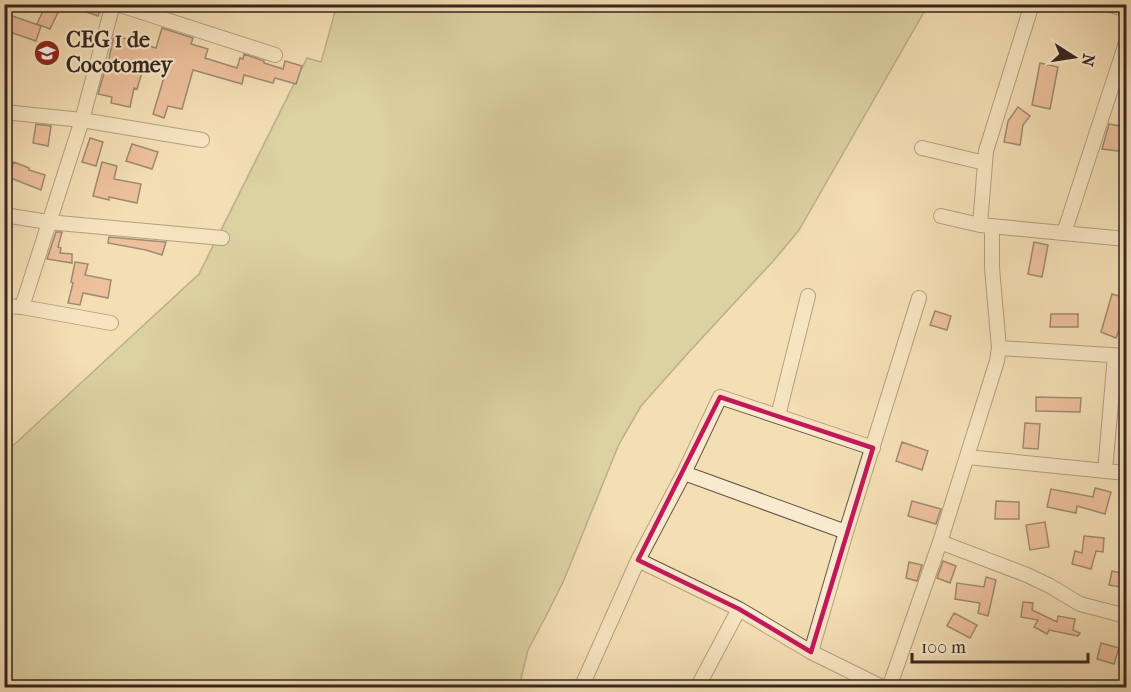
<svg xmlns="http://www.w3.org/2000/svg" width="1131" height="692" font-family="'IM FELL French Canon',serif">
  <rect width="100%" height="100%" fill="#f4deb4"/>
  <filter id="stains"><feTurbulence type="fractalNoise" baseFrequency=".00333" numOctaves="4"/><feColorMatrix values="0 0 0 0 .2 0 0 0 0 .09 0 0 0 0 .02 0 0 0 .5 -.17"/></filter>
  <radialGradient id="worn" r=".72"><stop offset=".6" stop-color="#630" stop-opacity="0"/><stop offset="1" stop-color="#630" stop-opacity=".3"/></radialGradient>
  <path fill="#bec18b" stroke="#7a7456" stroke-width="1.5" d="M337,5h591l-129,225 -24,29 -86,93 -48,54 -22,38 -55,136 -19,38 -17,32 -7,29 1,8 -517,1v-235l194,-179 108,-216 14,4z"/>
  <path fill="#e69d81" stroke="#352620" stroke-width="1.5" d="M46,4h16l-12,25 -13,-5z
    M70,4h32l-4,12 -28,-10z
    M4,13l37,13 -5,15 -32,-11z
    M162,28l31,10 -2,6 17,5 -3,9 32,10 3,-10 3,1 1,-5 20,7v2l19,6 2,-8 17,5 -6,18 -21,-6 -2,5 -29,-8 -2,9 -49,-14 -11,39 -14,-3 -4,12 -11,-4 12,-40 -22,-5 -6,20 -3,-1 -4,19 -19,-4 1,-6 -14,-3 6,-21h2l8,-38 42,13z
    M1040,63l18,4 -8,42 -18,-4z
    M1018,107l12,9 -7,9 -3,20 -16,-3 4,-21z
    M36,124l15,2 -3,20 -15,-3z
    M1109,124l17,3v25l-24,-3z
    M90,138l13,4 -7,24 -14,-4z
    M132,144l26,8 -6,17 -26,-8z
    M14,162l15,6v2l16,5 -4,15 -33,-13z
    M102,162l15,4 -3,13 27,5 -4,19 -28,-6v3l-16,-4z
    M56,232h6l-4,15 3,1 -1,5 12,1v9l-25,-4z
    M109,237l56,5h1l-4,13 -16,-5 -38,-7z
    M1034,242l14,3 -6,32 -14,-3z
    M75,262l13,2 -3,11 26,5 -3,18 -25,-5 -3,12 -12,-2 5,-20 -2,-1z
    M1112,294l14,4v11l-4,16h-1l-5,13 -15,-6z
    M935,311l16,5 -4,14 -17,-5z
    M1051,314h27v13h-28z
    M1036,397l45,1 -1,14 -44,-1z
    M1025,423l15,1 -2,25 -15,-1z
    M902,442l26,9 -6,19 -26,-9z
    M1095,488l16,4 -6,22 -28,-8 -1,7 -29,-6 4,-18 42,8z
    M912,501l29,8 -5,15 -28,-8z
    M996,501l23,1v17h-24z
    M1045,522l4,25 -19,3 -4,-25z
    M1084,536l20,2 -1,14 -7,-1 -5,18 -19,-5 3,-13 7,2z
    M943,561l13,5 -6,17 -13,-5z
    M909,562l13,3 -5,16 -11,-3z
    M1112,571l14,3 -1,14 -16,-3z
    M986,577l10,3 -8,36 -10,-3 2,-10 -25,-4 2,-16 27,4z
    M1023,602l10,1 -1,7 25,12 1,-6 17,3 -2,11 7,3 -2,3 -29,-6 -2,4 -13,-7 4,-7 -17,-3z
    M954,613l23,12 -7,13 -23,-12z
    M1101,643l18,5 -5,16 -17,-5z"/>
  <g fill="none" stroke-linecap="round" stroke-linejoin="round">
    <g stroke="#655445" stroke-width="16">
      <path id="street" d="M117,4l158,51
        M1106,4l20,5
        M4,112l78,8 120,20
        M922,148l63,15
        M4,215l44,7 174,16
        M941,216l39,9 146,14
        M980,225l6,-74 46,-147
        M1064,233l62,-190
        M4,306l18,1 89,16
        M22,307l60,-187 31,-116
        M999,348l127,8
        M778,416l30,-120
        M967,457l159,16
        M1105,471l10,-115
        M684,473l162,59
        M940,542l87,33 23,11 30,18 46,12
        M638,560l101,49 72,43 73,36
        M811,652l35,-120 73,-234
        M581,688l57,-128 46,-87 36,-76 153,51
        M697,688l42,-79
        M889,688l51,-146 57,-181 2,-13 -7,-80v-42"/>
    </g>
    <use href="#street" stroke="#f8eace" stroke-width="14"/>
  </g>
  <path d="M0 0H1131V692H0ZM720,397l153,51 -62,204 -72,-43 -101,-49z" fill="#f4deb4" fill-opacity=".55" fill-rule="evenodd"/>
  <path fill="none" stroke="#c2185b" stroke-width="4.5" stroke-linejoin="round" d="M720,397l153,51 -62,204 -72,-43 -101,-49z"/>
  <defs>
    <g id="school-disc" transform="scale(1.35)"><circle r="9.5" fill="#8f2418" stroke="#f8eace"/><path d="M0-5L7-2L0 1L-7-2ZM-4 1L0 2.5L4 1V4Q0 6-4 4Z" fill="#fff"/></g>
  </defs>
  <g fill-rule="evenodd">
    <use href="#school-disc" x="47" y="53"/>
  </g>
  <g text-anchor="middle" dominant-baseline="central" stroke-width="4.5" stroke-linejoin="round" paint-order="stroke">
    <g font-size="22" font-weight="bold" fill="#352620" stroke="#f8eace" text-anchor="start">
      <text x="66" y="40">CEG 1 de<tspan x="66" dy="25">Cocotomey</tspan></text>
    </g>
  </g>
  <rect width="1131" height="692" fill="none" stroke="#f4deb4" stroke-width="24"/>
  <rect x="6" y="6" width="1119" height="680" fill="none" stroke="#352620" stroke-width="3"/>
  <rect x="12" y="12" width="1107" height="668" fill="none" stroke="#352620" stroke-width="1.5"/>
  <g transform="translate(1074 57) rotate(102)" stroke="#f8eace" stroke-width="4.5" paint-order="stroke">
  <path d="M0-4.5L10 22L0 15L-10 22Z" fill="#352620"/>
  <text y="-9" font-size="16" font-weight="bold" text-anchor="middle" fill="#352620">N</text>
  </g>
  <path d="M912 653v9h176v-9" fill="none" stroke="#352620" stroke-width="3"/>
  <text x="921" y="653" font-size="18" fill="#352620" stroke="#f8eace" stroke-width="4.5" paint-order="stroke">100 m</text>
  <rect width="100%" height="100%" filter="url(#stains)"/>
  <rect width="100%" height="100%" fill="url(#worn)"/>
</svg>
